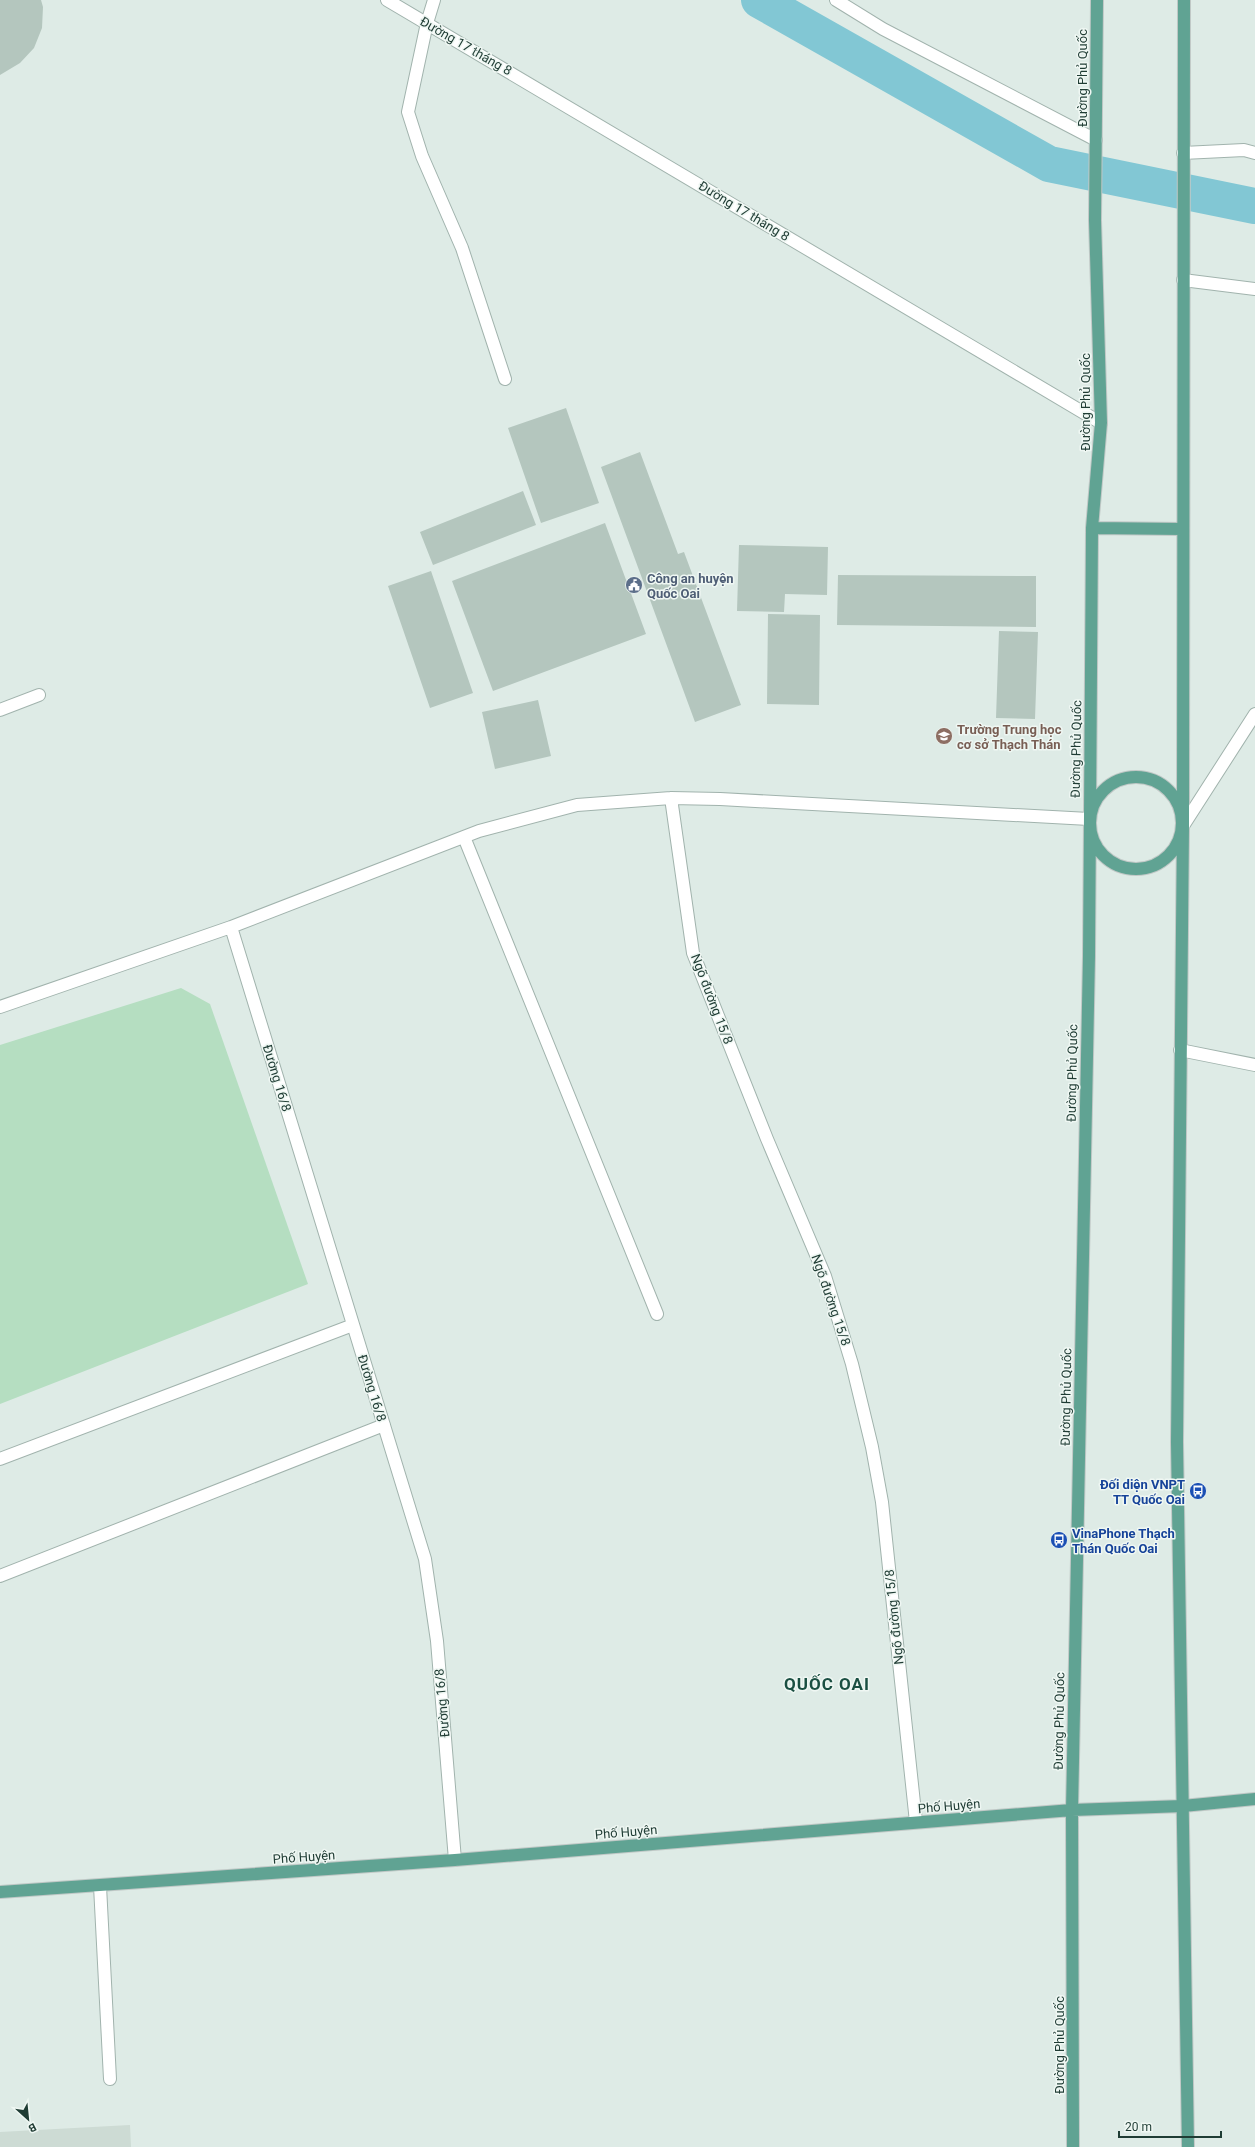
<svg xmlns="http://www.w3.org/2000/svg" width="1255" height="2147" font-family="Roboto,sans-serif">
  <rect width="100%" height="100%" fill="#deebe6"/>
  <path fill="#cddbd4" d="M130,2125l1,22h-131v-15z"/>
  <path fill="#b5dec1" d="M181,988l29,16 98,280 -308,120v-359z"/>
  <g fill="none" stroke-linecap="round" stroke-linejoin="round">
    <path stroke="#82c7d4" stroke-width="36" d="M759,0l290,164 206,42"/>
  </g>
  <path fill="#b4c6be" d="M0,0h41l2,7 -1,21 -8,20 -14,15 -20,12z
    M566,408l33,95 -58,20 -33,-95z
    M640,452l38,102 6,-2 57,153 -46,17 -94,-255z
    M523,491l13,34 -103,40 -13,-33z
    M605,523l41,111 -153,57 -41,-110z
    M739,545l89,2 -1,48 -42,-1 -1,18 -47,-1z
    M431,571l42,122 -43,15 -42,-122z
    M838,575l198,1v51l-199,-2z
    M768,614l52,1 -1,90 -52,-1z
    M999,631l39,1 -3,87 -39,-1z
    M538,700l13,56 -56,13 -13,-57z"/>
  <g fill="none" stroke-linecap="round" stroke-linejoin="round">
    <g stroke="#a1b3ad" stroke-width="14">
      <path id="minor" d="M387,0l714,423
        M434,0l-7,23 -19,89 14,44 40,92 43,131
        M836,0l47,29 213,111
        M1183,153l61,-3 11,3
        M1183,280l72,9
        M0,710l39,-15
        M671,798l22,155 74,186 58,137 27,88 20,83 10,55 34,320
        M1183,826l72,-112
        M464,837l193,477
        M231,927l194,632 12,82 18,219
        M0,1007l231,-80 248,-96 98,-26 94,-7 49,1 369,20
        M1180,1050l75,15
        M0,1459l353,-134
        M0,1576l384,-151
        M100,1886l10,193"/>
    </g>
    <g stroke="#c0c8c6" stroke-width="14">
      <path id="major" d="M1184,0l-1,826 -6,616 11,705
        M1092,528l91,1
        M1090 823a46 46 0 1 1 92 0a46 46 0 1 1-92 0Z
        M0,1892l455,-32 617,-50 111,-4 72,-7
        M1073,2147l-1,-337 17,-854 3,-428 9,-105 -6,-203 2,-220"/>
    </g>
    <use href="#minor" stroke="#fff" stroke-width="12"/>
    <use href="#major" stroke="#60a393" stroke-width="12"/>
  </g>
  <defs>
    <g id="civic-disc" transform="scale(0.9)"><circle r="9.5" fill="#5c6f8a" stroke="#eff7f3"/><path d="M-.6-6.5H3V-4.5H.6V-3L4-1V1h2V6H-6V1h2V-1L-.6-3ZM-1.2 2.5V6h2.4V2.5Z" fill="#fff"/></g>
    <g id="school-disc" transform="scale(0.9)"><circle r="9.5" fill="#8d6e63" stroke="#eff7f3"/><path d="M0-5L7-2L0 1L-7-2ZM-4 1L0 2.5L4 1V4Q0 6-4 4Z" fill="#fff"/></g>
    <g id="bus-disc" transform="scale(0.9)"><circle r="9.5" fill="#1a4fb4" stroke="#eff7f3"/><path d="M-5-6H5V4H4V6H2V4H-2V6H-4V4H-5ZM-3.5-4V0h7V-4ZM-3.5 1.2v1.5H-2V1.2ZM2 1.2v1.5H3.5V1.2Z" fill="#fff"/></g>
  </defs>
  <g fill-rule="evenodd">
    <use href="#civic-disc" x="634" y="585"/>
    <use href="#school-disc" x="944" y="736"/>
    <use href="#bus-disc" x="1198" y="1491"/>
    <use href="#bus-disc" x="1059" y="1540"/>
  </g>
  <g text-anchor="middle" dominant-baseline="central" stroke-width="3" stroke-linejoin="round" paint-order="stroke">
    <g font-size="13" fill="#1f3c34" stroke="#eff7f3">
      <text transform="translate(466 46) rotate(30)">Đường 17 tháng 8</text>
      <text transform="translate(1082 78) rotate(-90)">Đường Phủ Quốc</text>
      <text transform="translate(744 211) rotate(31)">Đường 17 tháng 8</text>
      <text transform="translate(1085 402) rotate(-90)">Đường Phủ Quốc</text>
      <text transform="translate(1076 749) rotate(-89)">Đường Phủ Quốc</text>
      <text transform="translate(712 999) rotate(69)">Ngõ đường 15/8</text>
      <text transform="translate(1072 1073) rotate(-89)">Đường Phủ Quốc</text>
      <text transform="translate(277 1078) rotate(73)">Đường 16/8</text>
      <text transform="translate(831 1300) rotate(71)">Ngõ đường 15/8</text>
      <text transform="translate(372 1388) rotate(73)">Đường 16/8</text>
      <text transform="translate(1066 1397) rotate(-89)">Đường Phủ Quốc</text>
      <text transform="translate(894 1617) rotate(-96)">Ngõ đường 15/8</text>
      <text transform="translate(442 1703) rotate(-95)">Đường 16/8</text>
      <text transform="translate(1059 1721) rotate(-89)">Đường Phủ Quốc</text>
      <text transform="translate(949 1806) rotate(-5)">Phố Huyện</text>
      <text transform="translate(626 1832) rotate(-5)">Phố Huyện</text>
      <text transform="translate(304 1857) rotate(-4)">Phố Huyện</text>
      <text transform="translate(1059 2045) rotate(-90)">Đường Phủ Quốc</text>
    </g>
    <g font-size="13" font-weight="bold" fill="#4e5e75" stroke="#eff7f3" text-anchor="start">
      <text x="647" y="578">Công an huyện<tspan x="647" dy="15">Quốc Oai</tspan></text>
    </g>
    <g font-size="13" font-weight="bold" fill="#785e54" stroke="#eff7f3" text-anchor="start">
      <text x="957" y="729">Trường Trung học<tspan x="957" dy="15">cơ sở Thạch Thán</tspan></text>
    </g>
    <g font-size="13" font-weight="bold" fill="#164399" stroke="#eff7f3" text-anchor="end">
      <text x="1185" y="1484">Đối diện VNPT<tspan x="1185" dy="15">TT Quốc Oai</tspan></text>
      <text x="1072" y="1533" text-anchor="start">VinaPhone Thạch<tspan x="1072" dy="15">Thán Quốc Oai</tspan></text>
    </g>
    <g font-size="17" font-weight="bold" letter-spacing="1" fill="#1a4f42" stroke="#eff7f3">
      <text x="827" y="1684">QUỐC OAI</text>
    </g>
  </g>
  <g transform="translate(28 2119) rotate(153)" stroke="#eff7f3" stroke-width="3" paint-order="stroke">
  <path d="M0-3L7 15L0 10L-7 15Z" fill="#1f3c34"/>
  <text y="-6" font-size="11" font-weight="bold" text-anchor="middle" fill="#1f3c34">B</text>
  </g>
  <path d="M1119 2131v6h102v-6" fill="none" stroke="#1f3c34" stroke-width="2"/>
  <text x="1125" y="2131" font-size="12" fill="#1f3c34" stroke="#eff7f3" stroke-width="3" paint-order="stroke">20 m</text>
</svg>
